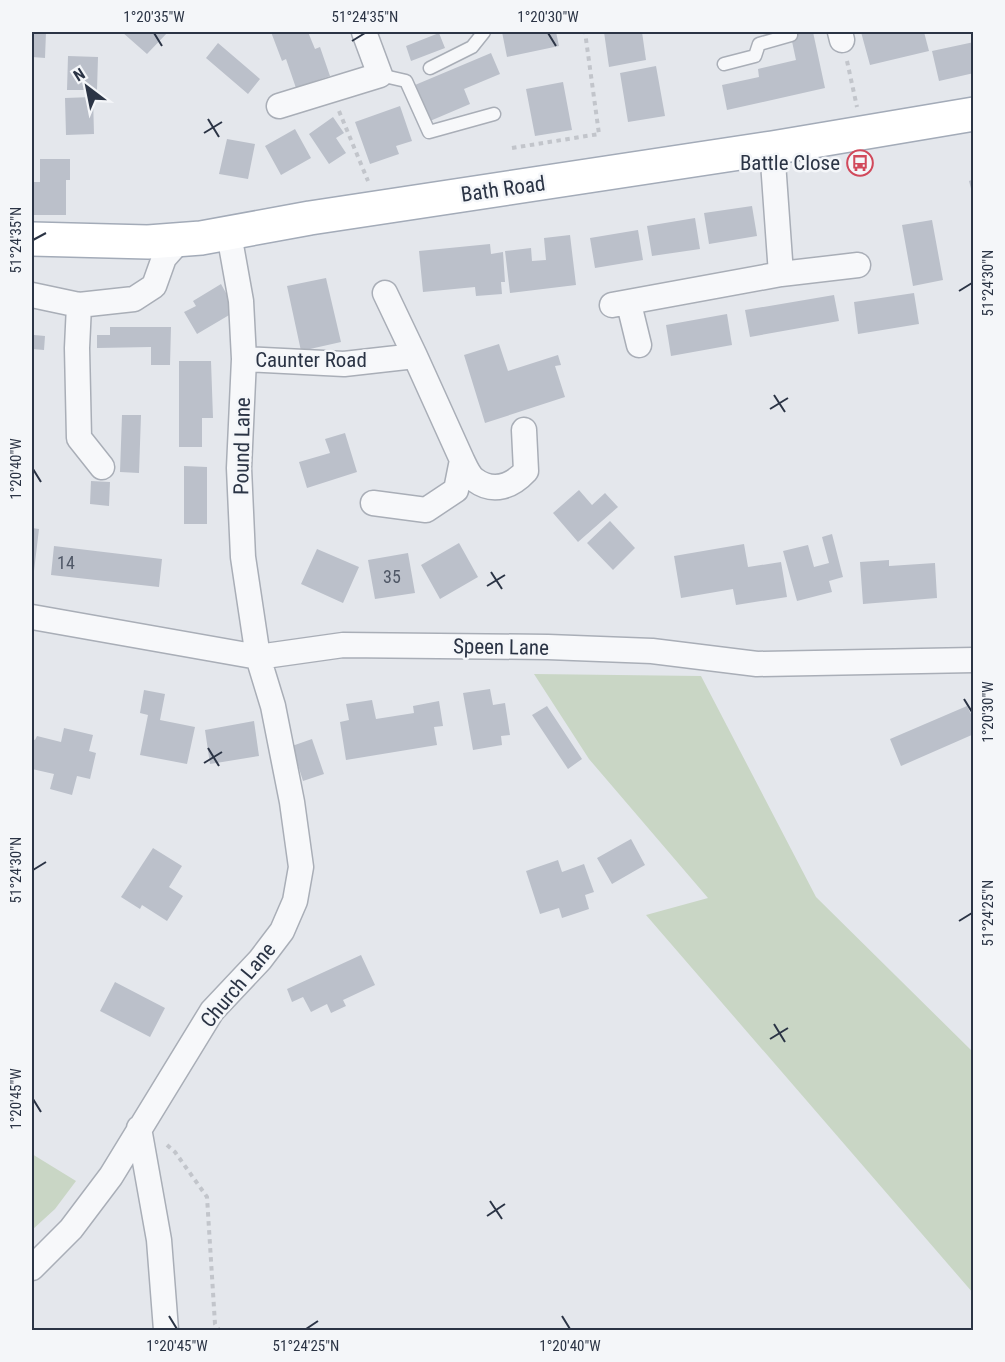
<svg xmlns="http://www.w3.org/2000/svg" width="1005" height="1362" font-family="'Roboto Condensed',sans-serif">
  <rect width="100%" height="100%" fill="#e4e7ec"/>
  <path fill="#c9d6c5" d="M534,674l167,2 115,221 157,155v241l-327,-378 62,-17 -119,-139z
    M32,1154l44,27 -21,28 -23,21z"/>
  <path fill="#bbc0ca" d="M32,32h14l-1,26 -13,-1z
    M122,32h46l-21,22z
    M271,32h37l7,17 5,-2 10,29 -34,12 -10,-29 -4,2z
    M502,32h54l3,14 -52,11z
    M604,32h38l4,28 -37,7z
    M790,32h23l12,56 -98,22 -5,-25 37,-8 -1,-8 38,-9z
    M861,32h63l5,19 -59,14z
    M439,33l6,15 -34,13 -5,-15z
    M974,42v31l-35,8 -7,-30z
    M218,43l42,36 -12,15 -42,-36z
    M491,53l9,21 -36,15 6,15 -40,17 -15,-36z
    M68,56l30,1 -1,33h-30z
    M656,66l9,50 -37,6 -8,-49z
    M563,82l9,48 -37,6 -9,-47z
    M93,97l1,37 -28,1 -1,-37z
    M400,106l12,35 -16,5 3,8 -29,10 -15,-42z
    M333,117l11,16 -8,5 10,15 -17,11 -20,-30z
    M295,129l16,29 -30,17 -16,-29z
    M227,139l28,5 -7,35 -29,-5z
    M40,159h30v21h-4v35h-34v-33h8z
    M974,179v17h-1l-4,-15z
    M752,206l5,30 -48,8 -5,-31z
    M695,218l5,31 -48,7 -5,-30z
    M932,220l11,60 -30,6 -11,-61z
    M638,230l5,30 -48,8 -5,-30z
    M570,235l6,50 -66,8 -5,-42 26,-3 1,13 14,-1 -2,-22z
    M490,244l1,10 12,-2 2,30h-4l1,12 -26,2 -1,-9 -52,5 -4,-41z
    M326,278l15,64 -40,9 -14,-65z
    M221,284l15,27 -39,23 -13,-22 12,-6 -3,-5z
    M914,293l5,31 -61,10 -4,-32z
    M834,295l5,26 -89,16 -5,-27z
    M727,314l5,31 -61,11 -5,-31z
    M110,327h61l-1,38h-19v-18l-54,1v-13h13z
    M32,328h2v7l11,1 -1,14 -12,-1z
    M499,344l9,27 50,-16 3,10 -6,1 10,31 -80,26 -21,-68z
    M179,361h32l2,57h-11v29h-23z
    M122,415h19l-2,58 -19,-1z
    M345,433l12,39 -50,16 -8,-26 31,-9 -5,-14z
    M184,466l23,1v57h-23z
    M91,481l19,1 -1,24 -19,-2z
    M579,490l13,15 13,-12 13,14 -40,35 -25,-29z
    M610,521l25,27 -22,22 -26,-27z
    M32,528l7,1 -5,42h-2z
    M832,534l11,43 -14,4 3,11 -35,9 -14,-50 25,-6 6,22 15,-4 -7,-26z
    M459,543l19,34 -38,22 -19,-34z
    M744,544l4,23 33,-5 6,35 -51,8 -3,-16 -52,9 -7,-42z
    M54,546l108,13 -3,28 -108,-12z
    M317,549l42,18 -16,36 -42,-19z
    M408,553l7,40 -40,6 -7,-39z
    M889,560v6l46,-3 2,35 -74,6 -3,-42z
    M490,689l3,16 12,-2 5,32 -9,1 1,9 -29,5 -10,-57z
    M144,690l21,4 -5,26 35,7 -8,37 -47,-9 8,-40 -8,-2z
    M372,700l4,19 38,-6 -1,-7 26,-5 4,25 -9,1 3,18 -91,15 -6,-38 9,-2 -3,-16z
    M547,706l35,53 -14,10 -36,-54z
    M967,706l7,14v14l-73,32 -11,-27z
    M254,721l5,35 -49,8 -5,-34z
    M64,728l29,7 -4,16 7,2 -6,26 -13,-3 -5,19 -22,-6 4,-15 -22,-5v-30l3,1 2,-4 24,6z
    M312,739l12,35 -21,7 -11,-35z
    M631,839l14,26 -33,19 -15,-26z
    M153,848l29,18 -13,21 14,9 -16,25 -25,-16 -2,4 -19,-12z
    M558,860l4,12 22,-8 10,28 -9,3 4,14 -27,9 -3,-10 -19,6 -14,-43z
    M361,955l14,30 -32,15 3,6 -15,7 -4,-9 -16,8 -8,-15 -11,5 -5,-13z
    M115,982l50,26 -15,29 -50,-26z"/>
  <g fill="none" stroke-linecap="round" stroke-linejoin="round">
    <g stroke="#a9aeb7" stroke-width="15">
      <path id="lane" d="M724,64l31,-8 4,-12 32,-9
        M430,68l42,-21 12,-15
        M380,75l26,6 23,51 65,-18"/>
    </g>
    <g stroke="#a9aeb7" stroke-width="27">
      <path id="street" d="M840,32l2,8
        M279,106l101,-31 -16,-43
        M772,148l9,126
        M385,293l30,63
        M32,295l47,10 55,-6 20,-13 10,-28 16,-18
        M629,304l10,41
        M79,305l-2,43 2,90 23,29
        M612,305l169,-31 77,-9
        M244,359l100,5 71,-8 47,104 -6,30 -30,20 -53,-7
        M462,460c3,6 7,16 13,20 19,14 37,6 51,-9l-2,-41
        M32,617l226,40 85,-12 205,2 104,4 105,13 217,-4
        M139,1128l20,112 7,90
        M32,1268l39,-39 40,-53 101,-165 48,-51 22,-29 13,-30 6,-34 -9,-65 -19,-96 -15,-49 -15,-100 -4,-89 5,-109 -3,-58 -12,-67"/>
    </g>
    <g stroke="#a3abb8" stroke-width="36">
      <path id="primary" d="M32,239l116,3 53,-4 109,-20 462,-70 202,-34"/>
    </g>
    <path stroke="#c2c5cb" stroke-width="4" stroke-dasharray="4.5 4.5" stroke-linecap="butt" d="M847,61l10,46
      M339,111l29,70
      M512,148l87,-14 -14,-102
      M167,1145l8,7 32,45 8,127 4,6"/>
    <use href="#lane" stroke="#f7f8fa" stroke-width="12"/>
    <use href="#street" stroke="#f7f8fa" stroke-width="24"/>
    <use href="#primary" stroke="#fff" stroke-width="33"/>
  </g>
  <path fill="none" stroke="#2b3445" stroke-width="2" d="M154,33l8,13M548,33l8,13M352,41l13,-8M208,119l11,18M204,133l18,-11M33,240l13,-7M959,291l13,-8M774,395l11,17M770,409l18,-11M33,469l8,13M491,572l11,17M487,586l18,-11M964,699l8,13M208,748l11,18M204,763l18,-11M33,870l13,-8M959,921l13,-8M774,1024l11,18M770,1039l18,-11M33,1099l8,13M490,1201l12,18M487,1216l18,-12M169,1316l8,13M562,1316l8,13M306,1329l12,-8"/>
  <defs>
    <g id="bus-ring" transform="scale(1.35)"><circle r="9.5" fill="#f4f6f9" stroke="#d1495b" stroke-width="1.5"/><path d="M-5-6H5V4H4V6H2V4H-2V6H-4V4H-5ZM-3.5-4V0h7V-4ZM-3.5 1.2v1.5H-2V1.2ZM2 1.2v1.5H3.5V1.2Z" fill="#d1495b"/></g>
  </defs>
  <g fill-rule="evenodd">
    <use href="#bus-ring" x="860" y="163"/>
  </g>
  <g text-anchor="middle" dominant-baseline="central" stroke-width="5" stroke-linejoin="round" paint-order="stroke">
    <g font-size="18" fill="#4f5766">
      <text x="66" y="562">14</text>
      <text x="392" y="576">35</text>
    </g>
    <g font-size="21" fill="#2b3445" stroke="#f4f6f9" text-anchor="end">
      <text x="840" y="163">Battle Close</text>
    </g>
    <g font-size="21" fill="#2b3445" stroke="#f4f6f9">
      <text transform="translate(503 189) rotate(-8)">Bath Road</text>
      <text x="311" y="360">Caunter Road</text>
      <text transform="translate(242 446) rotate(-89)">Pound Lane</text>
      <text transform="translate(501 647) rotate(1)">Speen Lane</text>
      <text transform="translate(238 985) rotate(-50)">Church Lane</text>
    </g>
  </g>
  <rect width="1005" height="1362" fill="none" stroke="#f4f6f9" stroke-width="66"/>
  <g transform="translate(87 87) rotate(328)" stroke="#f4f6f9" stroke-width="4.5" paint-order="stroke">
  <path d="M0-4.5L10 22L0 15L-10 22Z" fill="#2b3445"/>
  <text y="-9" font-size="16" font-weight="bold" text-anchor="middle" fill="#2b3445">N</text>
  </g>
  <rect x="33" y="33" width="939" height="1296" fill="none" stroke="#2b3445" stroke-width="2"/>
  <g font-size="15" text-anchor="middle" fill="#2b3445">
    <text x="154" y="22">1°20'35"W</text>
    <text x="365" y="22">51°24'35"N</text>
    <text x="548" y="22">1°20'30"W</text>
    <text transform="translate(16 240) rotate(-90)" y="5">51°24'35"N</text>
    <text transform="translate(988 283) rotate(-90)" y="5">51°24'30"N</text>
    <text transform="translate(16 469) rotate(-90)" y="5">1°20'40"W</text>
    <text transform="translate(988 712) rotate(-90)" y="5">1°20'30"W</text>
    <text transform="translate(16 870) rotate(-90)" y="5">51°24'30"N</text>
    <text transform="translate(988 913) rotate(-90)" y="5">51°24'25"N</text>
    <text transform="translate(16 1099) rotate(-90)" y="5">1°20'45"W</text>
    <text x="177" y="1351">1°20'45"W</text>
    <text x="306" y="1351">51°24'25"N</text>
    <text x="570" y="1351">1°20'40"W</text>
  </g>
</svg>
